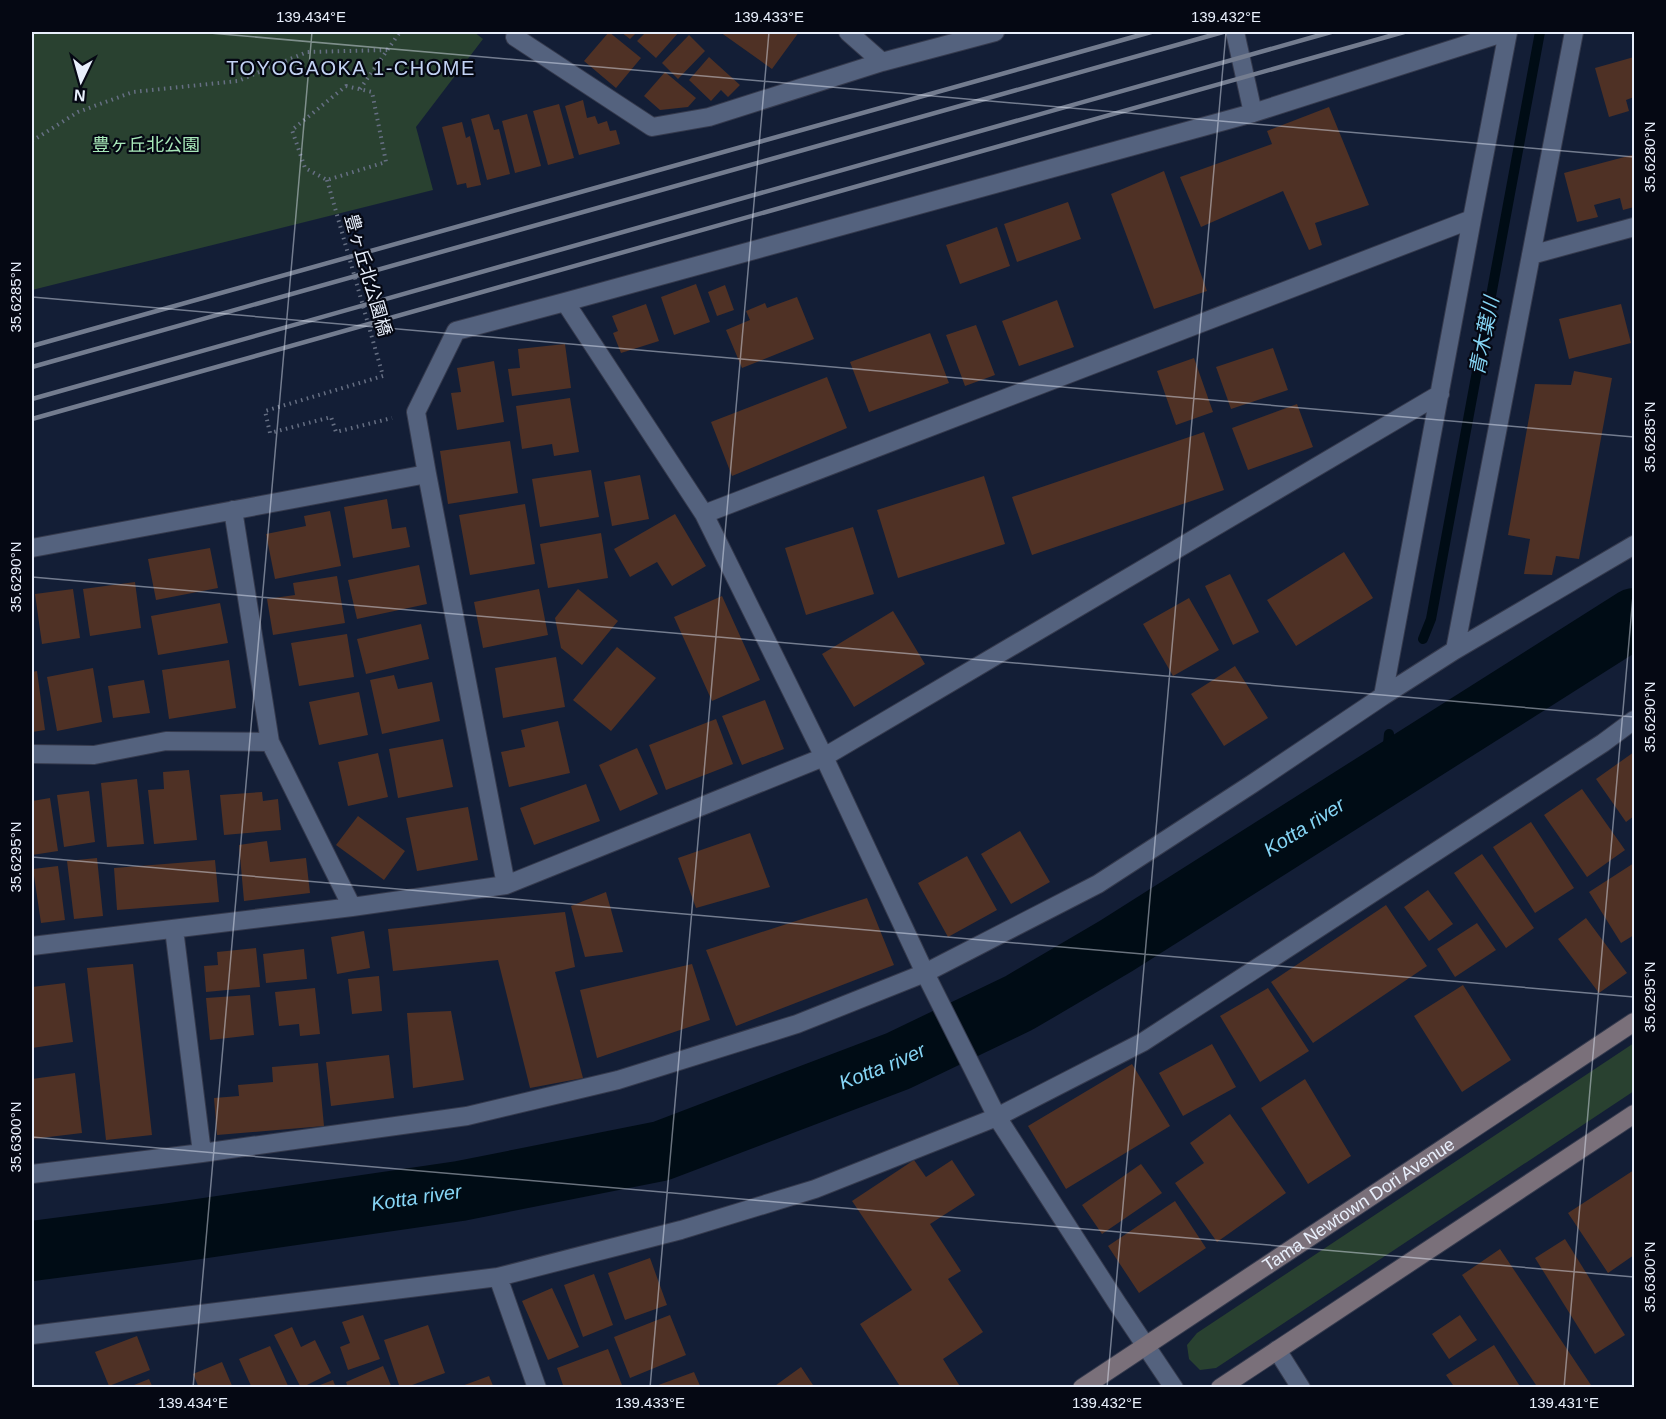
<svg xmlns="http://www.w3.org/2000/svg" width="1666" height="1419" font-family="Arial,'Noto Sans JP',sans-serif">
  <rect width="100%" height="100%" fill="#131e36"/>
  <path fill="#294130" d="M32,32h442l9,7 -67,88 17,63 -401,100z
    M1634,1043v48l-418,277 -16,2 -11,-11 -2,-14 10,-12z"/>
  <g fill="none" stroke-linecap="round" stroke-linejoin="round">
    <path stroke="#000c15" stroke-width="10" d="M1423,639l8,-20 109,-587
      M1385,776l4,-42"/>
    <path stroke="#000c15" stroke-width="60" id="s1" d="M32,1251l139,-18 289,-42 201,-40 237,-90 121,-58 97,-57 518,-328"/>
  </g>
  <path fill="#4f3125" d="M609,32l32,26 -25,30 -32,-27z
    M621,32h16l-7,7z
    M646,32h33l-23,26 -19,-17z
    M720,32h79l-27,37z
    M689,35l16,16 -27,28 -16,-16z
    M709,57l31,28 -12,12 -7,-7 -10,11 -22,-21z
    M1634,57v40l-8,3 3,11 -20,6 -14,-49z
    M665,72l31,26 -8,9 -28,3 -16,-14z
    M583,100l4,18 8,-2 3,8 9,-3 3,10 6,-1 4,14 -41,11 -14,-49z
    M559,104l15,54 -26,7 -15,-54z
    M1329,107l40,98 -54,18 7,22 -13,5 -26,-59 -82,36 -21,-50 92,-33 -5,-13z
    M489,114l5,16 5,-1 11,45 -23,6 -16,-61z
    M527,114l14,52 -26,7 -13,-52z
    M462,122l4,16 4,-2 11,49 -14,3 -1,-5 -9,2 -15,-58z
    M1632,155l2,10v42l-11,3 -3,-12 -26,7 4,12 -21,5 -13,-49z
    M1164,171l43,120 -53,18 -43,-115z
    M1068,202l13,37 -64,23 -13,-38z
    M997,227l13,39 -50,18 -14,-39z
    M696,284l14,38 -36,13 -13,-38z
    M725,285l9,25 -17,6 -9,-24z
    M797,297l17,42 -72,29 -16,-38 24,-10 -4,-9 19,-8 2,5z
    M1057,300l17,47 -55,19 -17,-45z
    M646,304l13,37 -38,12 -8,-20 5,-2 -6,-15z
    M1621,304l10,39 -62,16 -10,-40z
    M976,325l19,50 -30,11 -19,-51z
    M930,333l19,50 -80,29 -19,-50z
    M565,344l6,44 -59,8 -4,-27 12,-1 -2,-19z
    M1273,348l15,42 -57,19 -15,-42z
    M1194,358l19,54 -37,13 -19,-54z
    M494,361l10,61 -47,8 -6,-37 10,-1 -4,-24z
    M1574,371l38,7 -33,181 -23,-3 -4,19 -28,-1 6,-35 -22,-4 27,-151 36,1z
    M827,377l20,51 -115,48 -21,-54z
    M570,398l9,54 -25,4 -2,-12 -30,5 -6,-43z
    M1297,404l16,43 -65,23 -16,-42z
    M1204,432l20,58 -192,65 -20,-58z
    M510,441l8,52 -70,11 -8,-53z
    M591,470l8,47 -59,10 -8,-48z
    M640,475l9,44 -37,7 -8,-44z
    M984,476l21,68 -107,34 -21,-68z
    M387,499l5,30 14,-2 4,20 -57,11 -9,-51z
    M525,504l10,60 -65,11 -11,-60z
    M330,511l11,55 -66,13 -9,-45 40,-8 -2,-10z
    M675,514l31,52 -34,20 -15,-24 -27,15 -16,-28z
    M853,527l21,67 -68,21 -21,-67z
    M601,533l7,45 -60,10 -8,-44z
    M210,548l8,40 -62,12 -8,-41z
    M1344,552l29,46 -77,48 -29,-46z
    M419,565l8,39 -70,15 -9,-39z
    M1230,574l29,58 -26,13 -28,-59z
    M337,576l8,47 -72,12 -6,-36 28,-4 -2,-12z
    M135,582l6,46 -51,8 -7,-47z
    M73,589l7,49 -38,6 -7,-50z
    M539,589l9,46 -65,13 -9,-46z
    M578,589l40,32 -36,44 -21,-17 -6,-30z
    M722,596l38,84 -48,21 -38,-84z
    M1189,598l30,52 -46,26 -30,-52z
    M220,603l8,40 -70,12 -7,-39z
    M893,611l32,53 -71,43 -32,-53z
    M421,624l8,35 -63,15 -9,-35z
    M347,634l7,43 -55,9 -8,-43z
    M617,647l39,31 -45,53 -38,-31z
    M556,657l9,50 -62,11 -8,-50z
    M229,660l7,48 -67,11 -7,-49z
    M1235,666l33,52 -44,28 -33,-52z
    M93,668l9,54 -45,9 -10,-54z
    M37,671l8,59 -13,2v-60z
    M394,675l4,14 34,-7 8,39 -58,13 -12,-54z
    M144,680l6,33 -37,5 -5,-32z
    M359,692l9,43 -49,10 -10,-43z
    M765,700l19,49 -42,16 -20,-49z
    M716,719l17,45 -67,26 -17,-45z
    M558,721l12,52 -61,14 -8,-35 24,-5 -4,-17z
    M443,739l10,48 -55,11 -9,-49z
    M637,748l21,46 -38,17 -21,-46z
    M1634,752v64l-8,6 -30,-43z
    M378,753l10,44 -40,9 -10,-44z
    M189,770l8,70 -43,4 -6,-54 16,-1 -1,-17z
    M137,779l7,65 -37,3 -6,-64z
    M586,784l14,37 -66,24 -14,-37z
    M1582,789l43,61 -38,27 -43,-62z
    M89,791l6,51 -31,5 -7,-52z
    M262,792l1,9 15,-2 3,31 -57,5 -4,-40z
    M50,798l8,53 -26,4v-54z
    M468,807l10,53 -61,11 -11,-53z
    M358,816l47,35 -21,29 -48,-35z
    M1531,822l43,66 -39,25 -42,-66z
    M1020,831l30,51 -39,22 -30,-50z
    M750,833l20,54 -74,21 -18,-50z
    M267,841l3,21 36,-4 4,35 -66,8 -5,-56z
    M1482,854l52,74 -28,20 -52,-75z
    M967,856l30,54 -49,27 -30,-54z
    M97,858l6,58 -29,3 -7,-58z
    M215,860l4,42 -102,8 -3,-42z
    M1634,863v72l-13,8 -32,-51z
    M58,866l7,54 -24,3 -8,-54z
    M1428,890l25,34 -24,17 -25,-34z
    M606,892l17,60 -38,5 -14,-51z
    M867,898l27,67 -158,61 -30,-76z
    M1386,905l41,61 -114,77 -42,-61z
    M565,912l10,55 -20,5 28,106 -53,10 -32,-128 -105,11 -5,-42z
    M1586,918l41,55 -28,20 -41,-54z
    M1477,923l19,27 -41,27 -18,-28z
    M364,931l6,37 -33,6 -6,-37z
    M256,948l4,39 -54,5 -2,-26 14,-1 -1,-13z
    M304,949l3,30 -41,4 -3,-29z
    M133,964l19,171 -46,5 -19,-172z
    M692,964l18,56 -113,38 -17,-68z
    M379,976l3,35 -30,3 -4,-35z
    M65,983l8,59 -41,6v-61z
    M1463,985l48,75 -49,32 -48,-76z
    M315,988l5,46 -20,2 -1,-12 -20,2 -4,-34z
    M1268,988l41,63 -49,31 -40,-66z
    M250,995l4,40 -44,5 -4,-42z
    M451,1011l13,69 -51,8 -6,-75z
    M1212,1044l24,43 -53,29 -24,-43z
    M389,1055l5,43 -63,8 -5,-44z
    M318,1063l6,63 -107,9 -3,-37 25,-2 -1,-11 35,-3 -1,-15z
    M1132,1064l38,62 -104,63 -38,-63z
    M75,1073l7,60 -50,6v-60z
    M1305,1079l46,77 -43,28 -47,-76z
    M1230,1114l56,79 -69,49 -42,-59 29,-20 -14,-20z
    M914,1160l12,17 26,-17 23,35 -45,29 31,47 -13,8 35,53 -40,27 18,29h-60l-41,-64 52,-34 -60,-89z
    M1141,1164l21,29 -60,41 -20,-29z
    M1634,1170v85l-26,18 -40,-60z
    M1175,1201l31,47 -67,45 -31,-47z
    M1565,1239l60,96 -30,19 -60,-96z
    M1500,1249l91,136 -3,3h-50l-76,-113z
    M650,1258l17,47 -42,15 -17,-47z
    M594,1274l19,51 -30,12 -19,-52z
    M552,1288l27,59 -31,13 -26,-59z
    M363,1315l17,44 -32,11 -8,-23 10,-4 -8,-21z
    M670,1315l16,40 -56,23 -16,-41z
    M1460,1315l17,25 -28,19 -17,-25z
    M428,1325l17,48 -41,15h-4l-16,-48z
    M292,1327l9,20 14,-7 16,33 -30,15 -27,-53z
    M137,1336l13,34 -41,16 -14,-34z
    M1494,1345l27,43h-66l-9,-13z
    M270,1346l19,42h-37l-13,-29z
    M608,1349l14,36 -6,3h-52l-7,-20z
    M222,1362l11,26h-34l-6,-14z
    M383,1366l9,22h-44l-2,-6z
    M801,1367l14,21h-43z
    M694,1372l7,16h-48v-1z
    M489,1376l5,12h-35v-1z
    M149,1379l4,9h-24v-1z
    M333,1380l3,8h-21v-1z"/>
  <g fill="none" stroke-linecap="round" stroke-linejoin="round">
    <g stroke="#353a4d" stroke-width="20">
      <path id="street" d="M848,32l34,30
        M1235,32l18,81
        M515,37l137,90 57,-10 173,-55 113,-30
        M1531,255l103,-28
        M565,302l139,212 120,243 101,216 72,144 120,186 57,85
        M427,474l79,411
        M233,510l37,232 82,165
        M704,514l768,-295
        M32,548l395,-74 -11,-62 40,-81 109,-29 688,-189 253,-81
        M1455,650l119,-618
        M1383,696l89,-477 36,-187
        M32,754l62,1 72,-14 104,1
        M174,929l28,224
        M32,946l320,-39 154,-22 318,-128 616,-363
        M32,1174l170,-21 265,-37 151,-36 179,-56 128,-51 173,-89 154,-100 131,-88 72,-46 179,-105
        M498,1277l39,111
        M32,1335l466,-58 183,-47 134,-41 182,-72 146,-75 460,-299 31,-23
        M1277,1350l24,38"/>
    </g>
    <g stroke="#353a4d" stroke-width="20">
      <g id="secondary">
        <path id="s2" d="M1082,1388l552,-366"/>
        <path d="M1220,1388l414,-274"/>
      </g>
    </g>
    <path stroke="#666f83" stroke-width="4" stroke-dasharray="1.5 4.5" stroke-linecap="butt" d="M346,86l26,6 14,70 -59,18 -22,-12 -13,-38z
      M360,89l40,-57
      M32,141l46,-29 55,-20 105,-11 69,-29 81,-2
      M383,376l-118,35 5,22 61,-16 5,15 56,-14"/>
    <use href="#street" stroke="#54627e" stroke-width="18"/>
    <use href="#secondary" stroke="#7a707a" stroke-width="18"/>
    <path stroke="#737c8f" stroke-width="4.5" d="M32,346l1119,-314
      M32,367l1191,-335
      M32,399l1299,-367
      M32,419l1372,-387"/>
    <path stroke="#666f83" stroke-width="4" stroke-dasharray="1.5 4.5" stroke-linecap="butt" d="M327,180l56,196"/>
  </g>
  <path fill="none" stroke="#e8effc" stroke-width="1.5" stroke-opacity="0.45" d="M198,32l1436,125M32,297l1602,140M32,577l1602,140M32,857l1602,140M32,1137l1602,140M193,1388l119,-1356M650,1388l119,-1356M1107,1388l119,-1356M1564,1388l70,-804"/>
  <g text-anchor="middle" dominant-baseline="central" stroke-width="4.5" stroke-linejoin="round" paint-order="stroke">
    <g font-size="18" fill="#a8e8b9" stroke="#050813">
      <text x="146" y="145">豊ヶ丘北公園</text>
    </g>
    <g font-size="18" fill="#e8effc" stroke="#050813">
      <text transform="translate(368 275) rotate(74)">豊ヶ丘北公園橋</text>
      <text stroke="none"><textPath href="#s2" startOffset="332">Tama Newtown Dori Avenue</textPath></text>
    </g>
    <g font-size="20" letter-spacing="1.5" fill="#c3d3f4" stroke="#050813">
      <text x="351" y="68">TOYOGAOKA 1-CHOME</text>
    </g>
    <g font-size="20" font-style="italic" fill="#85d5f5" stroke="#050813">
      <text transform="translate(1484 336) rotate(-79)">青木葉川</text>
      <text stroke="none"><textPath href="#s1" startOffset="1360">Kotta river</textPath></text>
      <text stroke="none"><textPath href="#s1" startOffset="874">Kotta river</textPath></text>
      <text stroke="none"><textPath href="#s1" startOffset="388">Kotta river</textPath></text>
    </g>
  </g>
  <rect width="1666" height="1419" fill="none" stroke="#050813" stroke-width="66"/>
  <g transform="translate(81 81) rotate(185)" stroke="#050813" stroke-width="4.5" paint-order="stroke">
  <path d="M0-4.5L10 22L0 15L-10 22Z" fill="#e8effc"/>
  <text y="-9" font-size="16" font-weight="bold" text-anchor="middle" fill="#e8effc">N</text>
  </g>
  <rect x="33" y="33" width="1600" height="1353" fill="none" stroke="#e8effc" stroke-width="2"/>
  <g font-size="15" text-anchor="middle" fill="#e8effc">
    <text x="311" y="22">139.434°E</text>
    <text x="769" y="22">139.433°E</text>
    <text x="1226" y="22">139.432°E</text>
    <text transform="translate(1650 157) rotate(-90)" y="5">35.6280°N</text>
    <text transform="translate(16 297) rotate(-90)" y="5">35.6285°N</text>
    <text transform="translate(1650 437) rotate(-90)" y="5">35.6285°N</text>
    <text transform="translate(16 577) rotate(-90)" y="5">35.6290°N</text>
    <text transform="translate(1650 717) rotate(-90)" y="5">35.6290°N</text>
    <text transform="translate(16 857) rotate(-90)" y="5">35.6295°N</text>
    <text transform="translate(1650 997) rotate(-90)" y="5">35.6295°N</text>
    <text transform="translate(16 1137) rotate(-90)" y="5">35.6300°N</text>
    <text transform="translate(1650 1277) rotate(-90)" y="5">35.6300°N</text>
    <text x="193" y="1408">139.434°E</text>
    <text x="650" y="1408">139.433°E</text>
    <text x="1107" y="1408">139.432°E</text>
    <text x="1564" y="1408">139.431°E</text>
  </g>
</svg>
